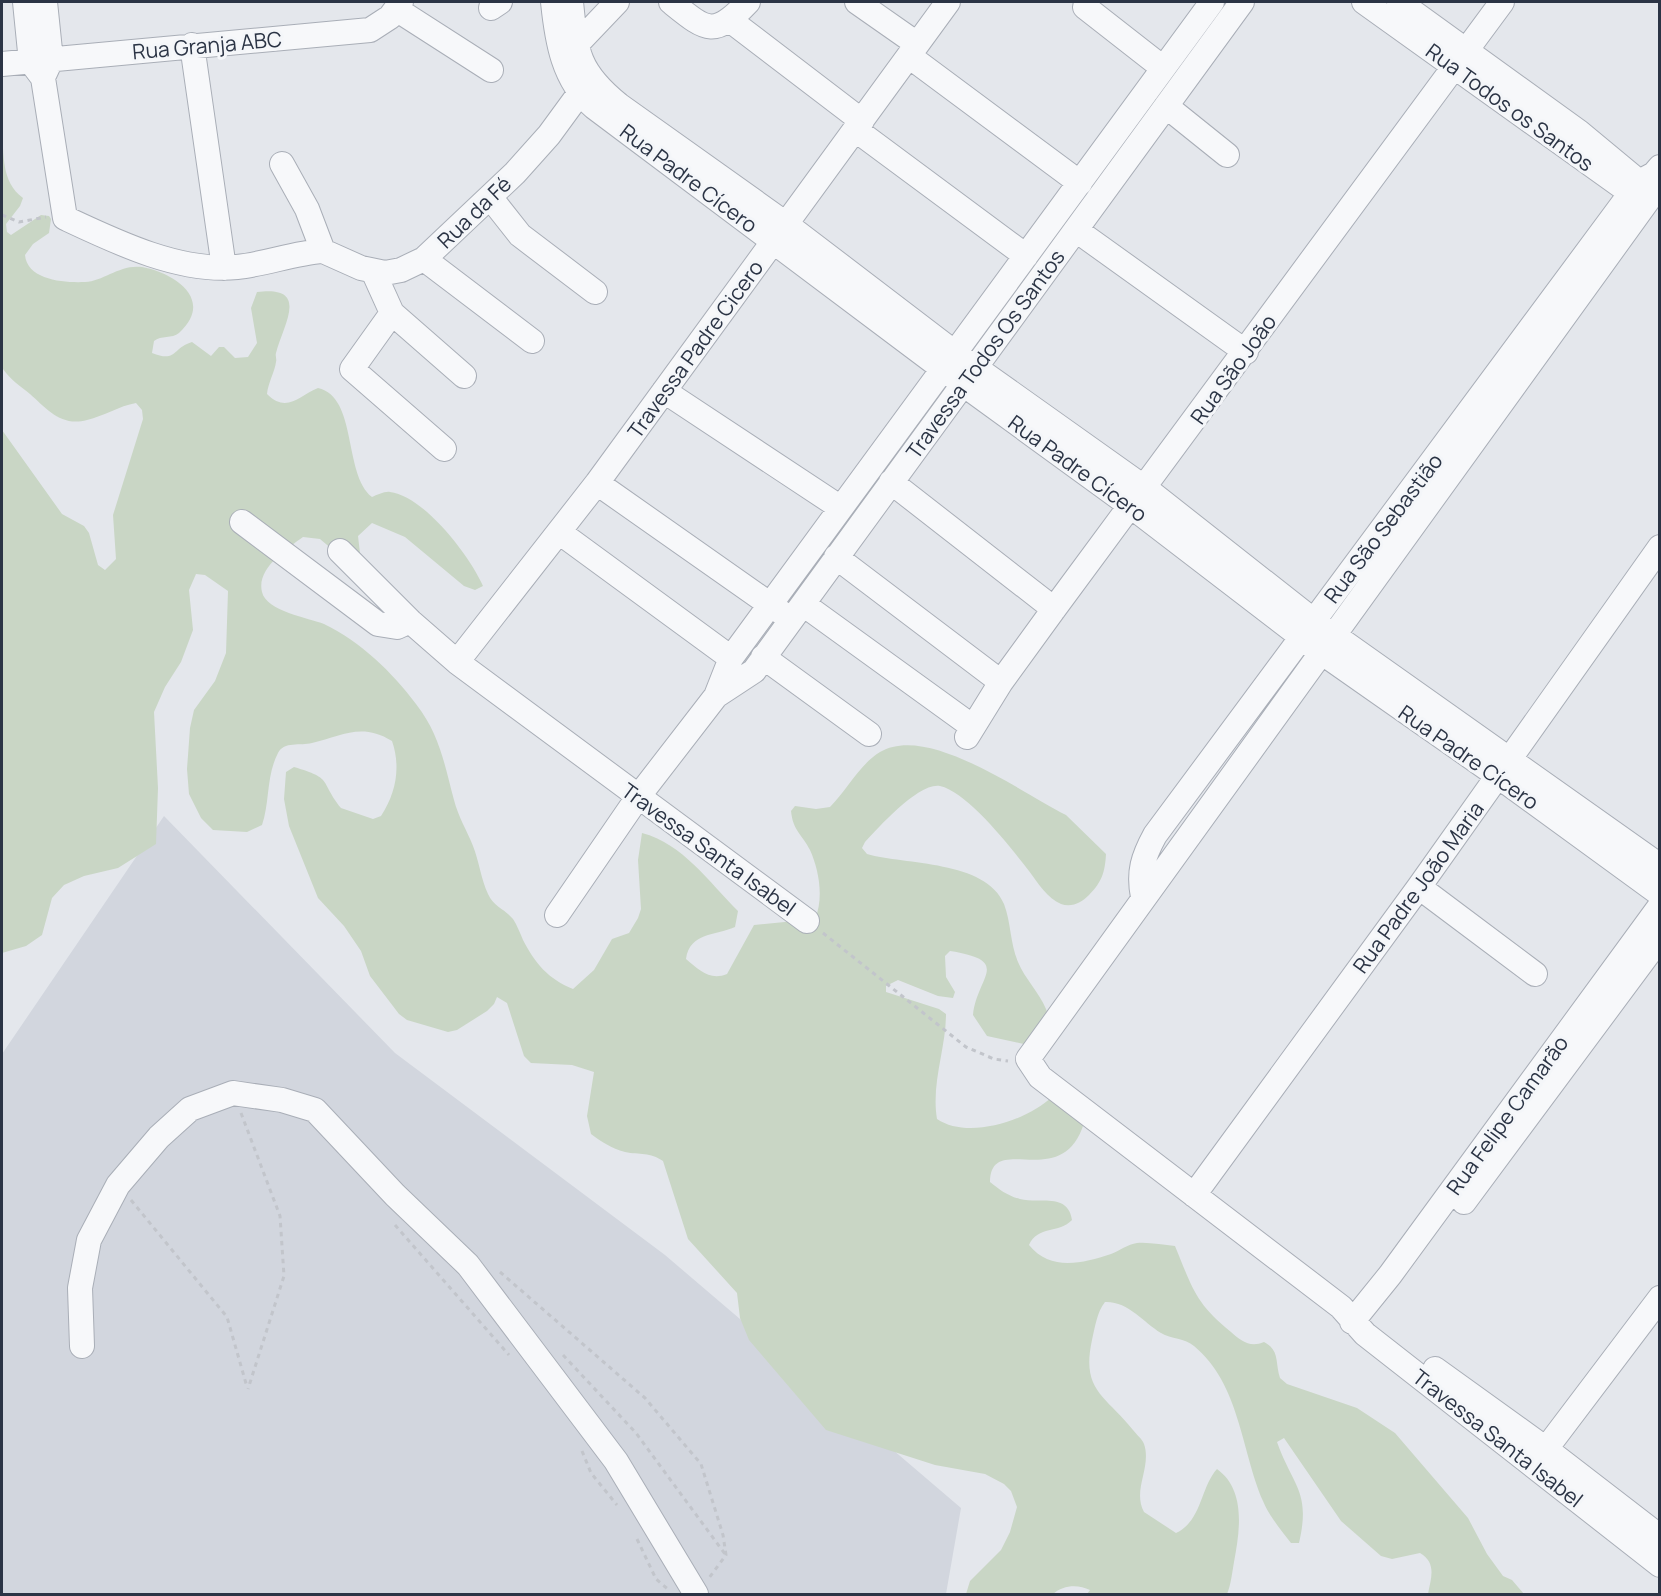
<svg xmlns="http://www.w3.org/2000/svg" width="1661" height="1596" font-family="Manrope,sans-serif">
  <rect width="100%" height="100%" fill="#e4e7ec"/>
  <path fill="#d2d6de" d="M164,816l231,237 270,202 296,253 -15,86h-944v-540z"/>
  <path fill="#c9d6c5" d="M2,130c2,24 -1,52 21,68l-3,8 -14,18 1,8 4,3 30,-20 8,1 2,3 -2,14 -16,11 -8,11c2,25 39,28 60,27 19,-1 35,-18 57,-15 33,6 73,33 37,66 -7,6 -18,2 -25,8l-2,12c25,10 20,-5 40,-11l19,14 8,-9h5l11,11 13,-1 9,-14 -6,-35 6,-16c54,-7 26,33 19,61 -1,3 1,6 0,9 -1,9 -8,21 -9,32 20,20 33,1 51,-6 40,9 25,86 54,109 5,-2 13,-6 18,-5 34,4 80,64 93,94l-8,4 -11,-4 -59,-49 -33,-14 -14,13 3,26 -28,-12 -13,-11 -17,-2c-15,11 -47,31 -41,55 4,19 47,26 62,32 37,18 68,48 92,80 24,31 28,59 38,96 4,16 13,31 19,46 6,15 8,33 15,48 6,13 17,15 25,25 4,6 7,14 10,21 12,23 25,39 50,49l21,-19 18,-31 17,-6 9,-15 3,-9 -3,-49 4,-27c41,11 67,49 96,78l-3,16c-20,9 -45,5 -49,32 13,11 24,22 41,15l27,-49 61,-6c9,-21 4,-49 -5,-69 -8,-16 -17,-19 -19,-39l4,-5 21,3 14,-2c17,-17 30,-43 50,-55 48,-29 143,42 186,63l40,39c-1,18 -4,28 -17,41 -7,7 -17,13 -28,9 -13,-5 -24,-22 -32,-33 -17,-22 -61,-79 -89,-85 -21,-4 -61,41 -75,56l-3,6 5,6c38,11 119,6 137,50 7,18 6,39 14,58 7,17 21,30 28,47 3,8 1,19 1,27l-19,9 -41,-9 -14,-21c4,-39 40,-54 -23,-64l-5,5 1,21 9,15 -2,6 -15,-2 -40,-16 -12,6v6l53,17 7,5c0,35 -15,69 -9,105 31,21 89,2 115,-22l32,26c-22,71 -93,7 -94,59 10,8 18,14 30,17 19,5 48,-7 52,21 -13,14 -34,5 -43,25 21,26 52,19 82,9 8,-3 17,-10 26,-11 12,-1 26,2 38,3 17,41 20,57 56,86 10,9 19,16 33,10 16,8 11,21 16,36l7,6 70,24 38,25 73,85 19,36 16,22 9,4 12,14h-96c3,-16 9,-31 -8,-41l-28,6 -11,-3 -40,-35 -57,-83 -7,4c16,45 34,49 22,101h-8c-10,-13 -22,-27 -28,-42 -22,-51 -23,-117 -69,-155 -9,-8 -23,-7 -33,-13 -18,-11 -33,-32 -56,-31 -8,10 -10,25 -13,38 -11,51 13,55 41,90 3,4 10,10 11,14 8,23 -12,46 0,68l32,21c26,-12 24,-45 41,-64 29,21 23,61 17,93 -2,11 -3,23 -7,32h-140l3,-4c-12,-6 -27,-5 -37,4h-87l4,-13 31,-31 9,-18 7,-25 -6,-16 -7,-7 -19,-10 -50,-9 -109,-35 -77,-90 -9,-22 -3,-25 -49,-54 -25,-78c-13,-9 -23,-6 -38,-9 -14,-4 -23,-10 -34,-18l-4,-18 7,-44 -22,-7 -41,-2 -7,-7 -17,-53 -10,-6 -3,7 -7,7 -30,19 -9,2 -41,-12 -8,-6 -29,-38 -9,-25 -17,-25 -26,-28 -29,-72 -5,-27 2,-27 8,-5c40,12 25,13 47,41l32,11 8,-3c15,-23 20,-49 11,-75 -30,-19 -51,-5 -80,2 -12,3 -28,-2 -34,10 -12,23 -8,49 -16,72l-15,7 -34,-2 -12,-12 -12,-24 -2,-25 3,-41 4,-18 21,-29 11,-28 2,-62 -23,-16 -9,-1 -7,16 4,40 -12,32 -16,25 -11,25 4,76 -2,56 -38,24 -34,8 -20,9 -12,13 -10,37 -16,11 -24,7v-523l60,84 22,12 5,7 9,32 7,5 11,-11 -3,-44 30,-96 -1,-9 -6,-7c-17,3 -32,13 -49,17 -26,7 -40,-11 -57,-26 -10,-8 -19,-14 -27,-25z"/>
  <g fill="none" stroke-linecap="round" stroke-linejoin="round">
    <g stroke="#a9aeb7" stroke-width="26">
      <path id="minor" d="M25,2l6,60 12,16 22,140c51,24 115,55 172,49 29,-3 57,-14 86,-16
        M45,2l6,58 -6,13
        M553,2c4,39 10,78 41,105l369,277 169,123 189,145 177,124 162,118
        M571,2c5,51 7,70 48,103l167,119 169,129 190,135 169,133 346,245
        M671,2c36,29 43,36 77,0
        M857,2l60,42
        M1364,2l278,199
        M1399,2l180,130 53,44
        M1085,7l78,61
        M491,8l9,-6
        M396,9l95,61
        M731,21l131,100
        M192,45l32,223
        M576,45l41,-43
        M909,56l171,127
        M2,64l368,-34 20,-13 11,-15
        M1166,106l61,49
        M856,130l170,126
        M282,164l25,45 16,42 38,17 24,5 16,-3 23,-11 91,-86 34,-38 30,-41 12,-9
        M1654,174v18l-626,867 12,18 301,230 24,27 295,231
        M490,197l30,38 75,57
        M1076,230l170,122
        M424,259l108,82
        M373,271l19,42 72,63
        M392,313l-40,56 92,80
        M664,391l177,117
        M891,482l163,127
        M597,483l185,130
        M242,522l136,102 19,3 13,-6
        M559,532l172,126
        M340,551l70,70 47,41 350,259
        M836,557l165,125
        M803,604l170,123
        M763,657l106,77
        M457,662l140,-179 351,-481
        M716,696l38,-25 488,-669
        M967,737l34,-55 53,-73 448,-607
        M1419,887l116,87
        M1143,897c-5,-25 0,-40 12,-62l484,-653 15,-8 6,-7
        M557,915l81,-118 78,-101 15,-38 481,-656
        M1194,1195l225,-308 241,-340
        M1464,1202l196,-264
        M1352,1322l38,-47 270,-369
        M82,1346l-2,-58 9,-48 29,-55 41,-48 31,-28 43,-16 49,7 33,10 80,85 73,70 148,196 80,133
        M1435,1369l111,80 114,88
        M1536,1462l124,-164"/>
    </g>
    <path stroke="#c2c5cb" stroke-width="3" stroke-dasharray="4.5 4.5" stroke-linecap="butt" d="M2,215l17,7 27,-5
      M823,933l143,114 28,12 14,2
      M241,1113l39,103 4,60 -36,113
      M131,1200l96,117 20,70
      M395,1225l114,130
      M500,1272l145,126 56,66 22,71 3,20 -17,23
      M563,1355l73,78 89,121
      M582,1451l9,22 26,32
      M637,1539l19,40 14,12"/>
    <use href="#minor" stroke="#f7f8fa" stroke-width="24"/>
  </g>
  <g text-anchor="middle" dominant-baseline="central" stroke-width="6" stroke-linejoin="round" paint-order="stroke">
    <g font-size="21" fill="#2b3445" stroke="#f4f6f9">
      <text transform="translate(207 45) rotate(-5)">Rua Granja ABC</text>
      <text transform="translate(1510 107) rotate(36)">Rua Todos os Santos</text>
      <text transform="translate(689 178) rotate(37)">Rua Padre Cícero</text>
      <text transform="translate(474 212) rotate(-44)">Rua da Fé</text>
      <text transform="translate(695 349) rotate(-54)">Travessa Padre Cicero</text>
      <text transform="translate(985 354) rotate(-54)">Travessa Todos Os Santos</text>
      <text transform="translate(1233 369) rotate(-54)">Rua São João</text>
      <text transform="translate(1078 468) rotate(36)">Rua Padre Cícero</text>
      <text transform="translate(1383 528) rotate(-53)">Rua São Sebastião</text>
      <text transform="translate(1469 757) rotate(35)">Rua Padre Cícero</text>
      <text transform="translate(709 849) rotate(36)">Travessa Santa Isabel</text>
      <text transform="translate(1418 887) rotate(-54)">Rua Padre João Maria</text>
      <text transform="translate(1507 1115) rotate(-54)">Rua Felipe Camarão</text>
      <text transform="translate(1498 1438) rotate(38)">Travessa Santa Isabel</text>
    </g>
  </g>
  <rect width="1661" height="1596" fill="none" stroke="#2b3445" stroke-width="6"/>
</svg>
